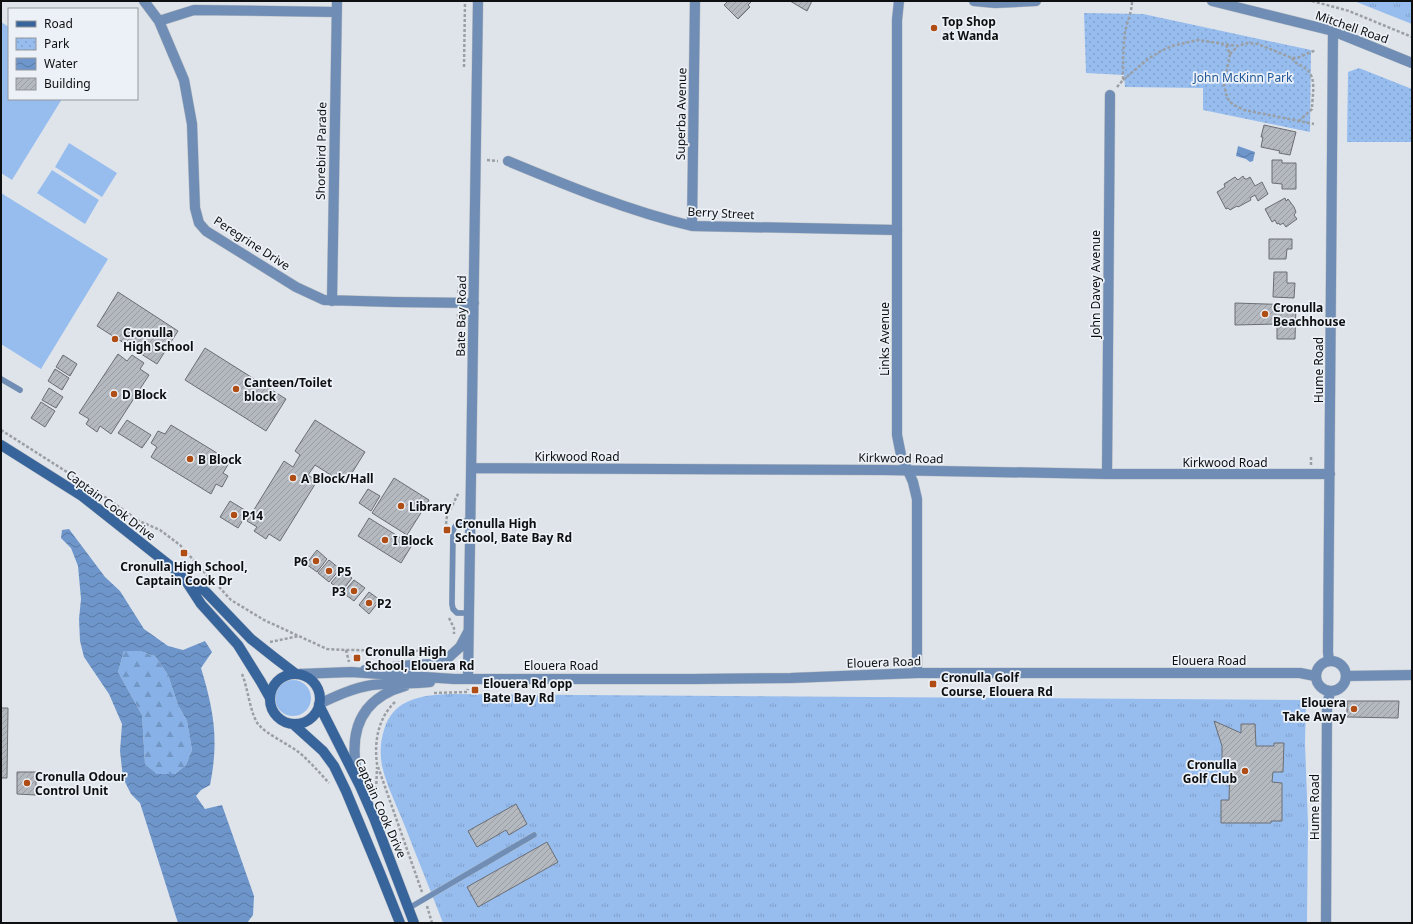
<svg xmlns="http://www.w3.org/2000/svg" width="1413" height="924" font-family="'Noto Sans',sans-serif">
  <defs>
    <pattern id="grass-tufts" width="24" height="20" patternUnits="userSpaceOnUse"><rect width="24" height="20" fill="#97bdef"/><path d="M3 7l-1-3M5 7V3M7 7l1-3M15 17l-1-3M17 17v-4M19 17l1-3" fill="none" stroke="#81a1cc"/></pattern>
    <pattern id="forest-firs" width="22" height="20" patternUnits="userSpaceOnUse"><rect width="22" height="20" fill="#87b1e7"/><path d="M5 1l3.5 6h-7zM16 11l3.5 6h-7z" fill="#7397c5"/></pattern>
    <pattern id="park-dots" width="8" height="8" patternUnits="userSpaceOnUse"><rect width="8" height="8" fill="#97bdef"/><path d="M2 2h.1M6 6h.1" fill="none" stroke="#81a1cc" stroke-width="1.8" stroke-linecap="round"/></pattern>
    <pattern id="water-waves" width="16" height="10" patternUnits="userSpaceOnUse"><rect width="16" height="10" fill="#6e96cb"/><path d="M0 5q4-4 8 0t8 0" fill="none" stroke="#5979a3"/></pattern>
    <pattern id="building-hatch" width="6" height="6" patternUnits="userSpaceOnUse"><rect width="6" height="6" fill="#b4b8bf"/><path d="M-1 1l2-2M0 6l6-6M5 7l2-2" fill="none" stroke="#9a9da3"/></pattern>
  </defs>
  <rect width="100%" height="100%" fill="#dfe4ea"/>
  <path fill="url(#grass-tufts)" d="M1354,1h58v23z
    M451,694l855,6 -1,43 3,81 -1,99h-864c-12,-31 -25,-63 -37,-94 -8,-21 -19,-42 -24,-63 -2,-12 -2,-24 2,-36 9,-32 39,-35 67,-36z"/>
  <path fill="url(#forest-firs)" d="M124,651h16l15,5 13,19 10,30 9,16 5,29 -6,15 -11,9h-18l-12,-10 -3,-49 -24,-43z"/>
  <path fill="url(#park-dots)" d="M1084,13l59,1 168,36 -1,82 -107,-22v-22l-78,-1 -1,-12 -38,-2z
    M1359,68l53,21v53h-65l1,-70z"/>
  <path fill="#97bdef" d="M1,22l8,5v72h53l-50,81 -11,-7z
    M69,143l48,30 -15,24 -47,-30z
    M52,170l47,30 -14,24 -48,-31z
    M1,193l107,66 -67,110 -40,-25z
    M275 698a18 18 0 1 1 36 0a18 18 0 1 1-36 0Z"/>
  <path fill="url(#water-waves)" fill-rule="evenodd" d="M1238,146l17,6 -2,9 -3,1 -4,-3 -10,-3z
    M69,529l36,48 15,14 24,38 24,17 15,4 22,-9 7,11 -11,16c13,43 18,72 9,117l-9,5 -5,6 9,13 17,-4 32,91 -1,19 -6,8h-69l-38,-120 -9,-9 -8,-16 -3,-27 2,-27 -13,-30 -25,-37 -4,-16 -1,-22 2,-20 -3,-33 -7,-18 -10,-10 1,-8zM124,651h16l15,5 13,19 10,30 9,16 5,29 -6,15 -11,9h-18l-12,-10 -3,-49 -24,-43z"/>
  <path fill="url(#building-hatch)" stroke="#6a6e74" d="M728,1h24l-4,4 2,2 -12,12 -14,-14z
    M790,1h22l-5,10z
    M1264,125l32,7 -6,23 -11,-2 1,-2 -19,-4 2,-10h-2z
    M1272,160h10v3h14v26h-14v-5l-10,-1z
    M1243,176l2,3h2l3,-2 5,9 7,-4 6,12 -10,7 -3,-6 -5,3 1,2 -13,7 -1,-1 -7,4 -2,-2 -2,1 -9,-17 8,-5 -1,-3 11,-7 3,3z
    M1285,198l1,3 2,-2 6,8 2,5 -2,3 3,4 -11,8 -3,-4 -3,2 -1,-2 -2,1 -2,-4 -3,2 -7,-13z
    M1269,239h23v10h-5l-1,10h-17z
    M1274,272h13v11h8l-1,15 -21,-1z
    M118,292l60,39 -21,33 -60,-38z
    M1235,303l61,2 -1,34h-18v-15l-42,1z
    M205,348l81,51 -20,32 -81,-51z
    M118,354l9,7 5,-6 12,8 -4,6 9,6 -38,59 -11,-8 -3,6 -11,-8 3,-5 -10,-6z
    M63,355l14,9 -7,12 -14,-9z
    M55,369l14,9 -7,12 -14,-9z
    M49,388l14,9 -7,11 -14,-8z
    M41,402l14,9 -10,16 -14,-9z
    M127,420l24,15 -9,13 -24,-15z
    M315,420l50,32 -20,32 -30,-19 -7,10 9,6 -37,60 -11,-7 -3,5 -12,-8 3,-4 -10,-6 37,-60 9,6 7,-12 -5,-4z
    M171,425l59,36 -7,12 5,3 -6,11 -6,-3 -5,10 -60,-37 6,-10 -6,-4 7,-12 7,3z
    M394,478l35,22 -22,35 -35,-22z
    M368,489l12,7 -9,15 -12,-8z
    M230,501l18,11 -10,16 -18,-11z
    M369,518l43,27 -11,18 -43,-27z
    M317,550l10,9 -10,13 -11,-8z
    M329,560l11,9 -11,13 -11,-9z
    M342,570l10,8 -10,13 -11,-8z
    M354,580l11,8 -11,13 -11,-8z
    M369,592l11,8 -11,14 -10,-9z
    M1347,701h52l-1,17 -51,-1z
    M1,708h7l-1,70h-6z
    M1214,721l27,12v-9h14l1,22h18v-3h10l-1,29h-10l-1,10 10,1v38h-11v2h-50v-23h8l1,-40h-8v-14z
    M17,772h19v23l-19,-1z
    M516,804l11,20 -18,11 -3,-5 -29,17 -9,-16z
    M547,842l11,20 -80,45 -11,-20z"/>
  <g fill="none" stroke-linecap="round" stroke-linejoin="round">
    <g stroke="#bec2c7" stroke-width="6">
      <path id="service" d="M1,379l19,11
        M469,613h-12l-4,-4 -1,-5 1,-74c5,-9 8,-9 17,-9
        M409,908l125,-73"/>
    </g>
    <g stroke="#bec2c7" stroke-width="11">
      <path id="minor" d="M144,1l15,20 25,59 8,44 3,84 4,15 7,8 90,56 28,13 70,2 80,1
        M159,21l35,-11 142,2
        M508,161c60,25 121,50 184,65l205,4
        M692,226l3,-225
        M332,301l5,-300
        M471,468l413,2 223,4h223
        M1107,474l3,-379
        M1329,661l-1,-9 5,-621
        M365,670l47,-5 21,-1 15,-6 12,-11 8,-15
        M468,678l10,-677"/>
    </g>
    <g stroke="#bec2c7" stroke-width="11">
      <path id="tertiary" d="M899,1l-2,19v415l4,20 12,27 4,17v174
        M974,1l21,2 41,-2
        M1212,1l121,30 79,32
        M1316 676a15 15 0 1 1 30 0a15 15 0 1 1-30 0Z
        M299,674l52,-2 103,7h239l98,-1 126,-5h383l15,3
        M1346,676l66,-1
        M319,704c17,-8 34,-16 53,-19 19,-2 39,-1 58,-3
        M358,778c-10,-44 0,-79 47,-92
        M1326,923l1,-217 3,-14"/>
    </g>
    <g stroke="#bec2c7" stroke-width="11">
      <path id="secondary" d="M1,445l81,51 101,80 23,16 45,47 24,19 21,16
        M186,581l15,23 37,41 23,37 9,16
        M270 699a25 25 0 1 1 50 0a25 25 0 1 1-50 0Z
        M319,705l41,81 14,32 40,105
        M293,724l30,27 11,15 12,25 34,82 20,50"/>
    </g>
    <path stroke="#9b9fa4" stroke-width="2.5" stroke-dasharray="3 2" stroke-linecap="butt" d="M1312,1l37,10 63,26
      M1226,45l4,9 -6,30 2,10 3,7 5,4 10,5 70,14
      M1230,54l8,-8
      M1292,58c3,6 10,7 15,12 10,8 5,27 5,39l-13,12
      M464,67l1,-66
      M1123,80l25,-21 11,-7 13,-6 26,-6 40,6 10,-3 10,1 34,14c8,1 15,-6 23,-7
      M1117,87l6,-7c0,-16 0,-32 2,-48 2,-10 7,-20 7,-31
      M487,160l11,1
      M458,293l1,-6 3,-11
      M458,314v8l3,6
      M1,430l77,49
      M1311,465v-8
      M88,485l51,36 21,9 20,15 35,39
      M446,524l1,-8 12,-24
      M219,587l12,13 33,20 63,29 19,1 88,1
      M449,618l5,10v6
      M270,642l29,-6
      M346,650l3,12
      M242,674c6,14 8,39 16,50 9,11 31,20 43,30 10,9 19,19 28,29
      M434,693l33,-1 1,-3
      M395,702c-17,16 -21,40 -18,62l45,128
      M376,794l1,-27
      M427,906l5,17"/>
    <use href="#service" stroke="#708eb5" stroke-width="5.5"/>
    <use href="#minor" stroke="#708eb5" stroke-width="10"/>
    <use href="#tertiary" stroke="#708eb5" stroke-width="10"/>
    <use href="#secondary" stroke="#38649c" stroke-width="10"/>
  </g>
  <g fill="#af4d14" stroke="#ecf1f7" stroke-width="1.5">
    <circle cx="934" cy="28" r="4"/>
    <circle cx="1265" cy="314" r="4"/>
    <circle cx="115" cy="339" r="4"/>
    <circle cx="236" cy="389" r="4"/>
    <circle cx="114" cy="394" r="4"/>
    <circle cx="190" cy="459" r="4"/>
    <circle cx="293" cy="478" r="4"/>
    <circle cx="401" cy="506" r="4"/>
    <circle cx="234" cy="515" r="4"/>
    <rect x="443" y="526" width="8" height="8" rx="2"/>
    <circle cx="385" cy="540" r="4"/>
    <rect x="180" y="549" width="8" height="8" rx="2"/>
    <circle cx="316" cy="561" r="4"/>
    <circle cx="329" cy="571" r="4"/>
    <circle cx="354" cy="591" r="4"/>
    <circle cx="369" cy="603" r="4"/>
    <rect x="353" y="654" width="8" height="8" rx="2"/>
    <rect x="929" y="680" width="8" height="8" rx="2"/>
    <rect x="471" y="686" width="8" height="8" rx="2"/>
    <circle cx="1354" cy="709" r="4"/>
    <circle cx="1245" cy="771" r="4"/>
    <circle cx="27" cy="783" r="4"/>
  </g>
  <g text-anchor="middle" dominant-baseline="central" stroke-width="3.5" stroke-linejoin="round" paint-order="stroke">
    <g font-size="12" font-weight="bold" fill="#0e0f11" stroke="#ecf1f7" text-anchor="start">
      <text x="942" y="21">Top Shop<tspan x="942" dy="14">at Wanda</tspan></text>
      <text x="1273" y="307">Cronulla<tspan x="1273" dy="14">Beachhouse</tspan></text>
      <text x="123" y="332">Cronulla<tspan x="123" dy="14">High School</tspan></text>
      <text x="244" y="382">Canteen/Toilet<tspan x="244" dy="14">block</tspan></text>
      <text x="122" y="394">D Block</text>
      <text x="198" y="459">B Block</text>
      <text x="301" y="478">A Block/Hall</text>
      <text x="409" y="506">Library</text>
      <text x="242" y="515">P14</text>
      <text x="455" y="523">Cronulla High<tspan x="455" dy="14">School, Bate Bay Rd</tspan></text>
      <text x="393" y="540">I Block</text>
      <text x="308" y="561" text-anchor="end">P6</text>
      <text x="184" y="566" text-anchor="middle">Cronulla High School,<tspan x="184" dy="14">Captain Cook Dr</tspan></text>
      <text x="337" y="571">P5</text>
      <text x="346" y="591" text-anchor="end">P3</text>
      <text x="377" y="603">P2</text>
      <text x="365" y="651">Cronulla High<tspan x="365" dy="14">School, Elouera Rd</tspan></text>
      <text x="941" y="677">Cronulla Golf<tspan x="941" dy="14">Course, Elouera Rd</tspan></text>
      <text x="483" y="683">Elouera Rd opp<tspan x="483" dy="14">Bate Bay Rd</tspan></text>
      <text x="1346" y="702" text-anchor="end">Elouera<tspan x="1346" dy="14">Take Away</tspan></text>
      <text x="1237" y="764" text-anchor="end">Cronulla<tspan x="1237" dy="14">Golf Club</tspan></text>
      <text x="35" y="776">Cronulla Odour<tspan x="35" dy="14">Control Unit</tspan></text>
    </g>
    <g font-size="12" fill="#0e0f11" stroke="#ecf1f7">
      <text transform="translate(1352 27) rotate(19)">Mitchell Road</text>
      <text transform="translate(681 114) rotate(-89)">Superba Avenue</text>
      <text transform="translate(321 151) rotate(-89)">Shorebird Parade</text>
      <text transform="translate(721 213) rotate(3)">Berry Street</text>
      <text transform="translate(252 243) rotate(33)">Peregrine Drive</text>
      <text transform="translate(1095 284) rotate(-90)">John Davey Avenue</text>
      <text transform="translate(461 316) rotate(-89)">Bate Bay Road</text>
      <text transform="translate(884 339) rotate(-90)">Links Avenue</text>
      <text transform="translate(1318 370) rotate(-90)">Hume Road</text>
      <text x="577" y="456">Kirkwood Road</text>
      <text transform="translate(901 458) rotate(1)">Kirkwood Road</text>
      <text x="1225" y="462">Kirkwood Road</text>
      <text transform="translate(111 505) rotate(37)">Captain Cook Drive</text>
      <text x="1209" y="660">Elouera Road</text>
      <text transform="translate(884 662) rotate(-2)">Elouera Road</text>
      <text x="561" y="665">Elouera Road</text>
      <text transform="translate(1314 807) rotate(-90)">Hume Road</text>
      <text transform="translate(381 808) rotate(66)">Captain Cook Drive</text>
    </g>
    <g font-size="12" fill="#205798" stroke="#ecf1f7">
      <text x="1243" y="77">John McKinn Park</text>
    </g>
  </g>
  <rect width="1413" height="924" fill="none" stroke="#0e0f11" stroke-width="4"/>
  <rect x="8" y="8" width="130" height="92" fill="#ecf1f7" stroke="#93979b"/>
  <rect x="16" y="21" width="20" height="6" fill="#38649c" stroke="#93979b"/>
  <text x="44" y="28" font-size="12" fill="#0e0f11">Road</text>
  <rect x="16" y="38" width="20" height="12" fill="url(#park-dots)" stroke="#93979b"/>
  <text x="44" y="48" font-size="12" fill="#0e0f11">Park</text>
  <rect x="16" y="58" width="20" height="12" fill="url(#water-waves)" stroke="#93979b"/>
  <text x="44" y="68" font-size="12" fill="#0e0f11">Water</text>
  <rect x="16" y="78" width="20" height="12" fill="url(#building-hatch)" stroke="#93979b"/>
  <text x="44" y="88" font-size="12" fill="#0e0f11">Building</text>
</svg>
